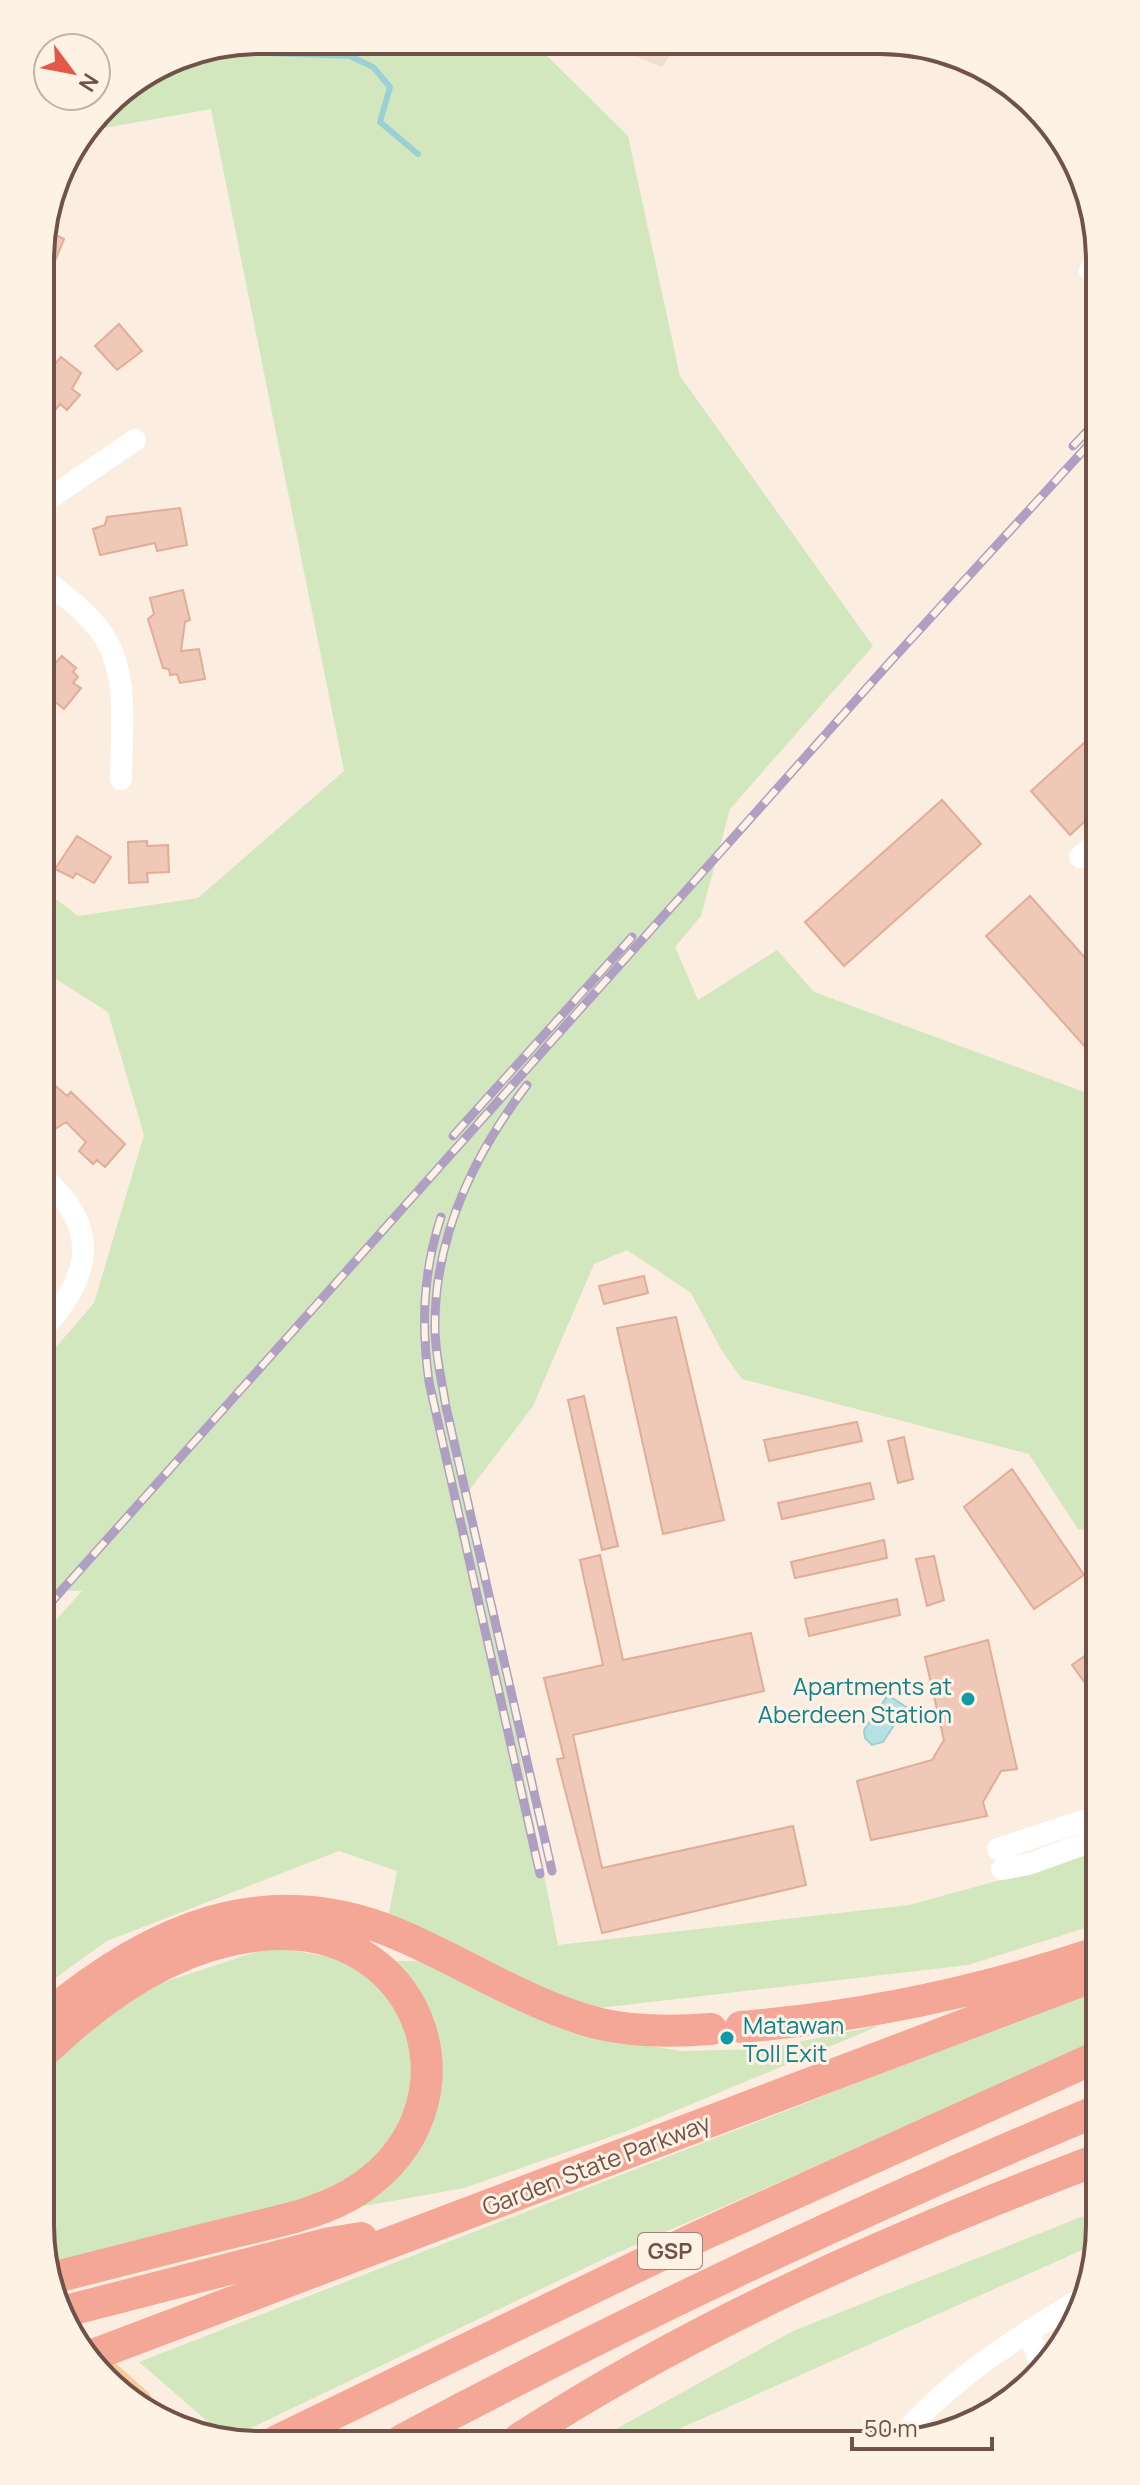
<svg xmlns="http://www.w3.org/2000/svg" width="1140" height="2485" font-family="Manrope,sans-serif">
  <rect width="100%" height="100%" fill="#fbeddf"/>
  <path fill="#f2dece" d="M615,42l64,1 -17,24 -37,-15z"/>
  <path fill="#d3e7bf" d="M260,40l273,2 95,94 52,240 193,270 -143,163 -29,107 -26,31 23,53 79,-50 37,42 281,104 2,435 -19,-2 -49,-75 -287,-75 -20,-28 -31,-58 -64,-43 -33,14 -61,142 -65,86 90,453 351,-40 125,-34 64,-22v75l-130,41 -394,46 -188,-83 11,-57 -58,-20 -232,90 -60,43 -2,-352 37,-41 -37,-1 -1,-229 50,-58 50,-168 -36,-123 -65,-41v-82l35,27 120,-18 146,-127 -133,-662 -124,22 28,-36 61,-38z
    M271,1947l83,14h76l190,80 61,10 83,-2 117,-24 -254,106 -163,57 -416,75 -1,-198 90,-74z
    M1099,1989v54l-489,213 -382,183 -89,-77z
    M1099,2210l-1,33 -417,185 1,11h-84l195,-108z"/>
  <path fill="#b5e1e3" stroke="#9bd1d4" stroke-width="2" d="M888,1695l18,12 -23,35 -11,3 -7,-7 -1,-8z"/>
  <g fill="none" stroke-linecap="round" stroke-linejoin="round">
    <path stroke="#9bd1d4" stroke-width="6" d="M232,46l8,6 110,4 23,11 17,20 -10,35 38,32"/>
  </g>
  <path fill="#efc8b7" stroke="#e1ad99" stroke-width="2" d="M45,230l19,9 -23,57 -1,-50z
    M119,324l23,27 -25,19 -22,-24z
    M61,357l20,16 -9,16 8,6 -13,15 -7,-6 -19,23v-25l11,-12 -11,-10z
    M180,508l7,37 -30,6 -2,-8 -55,12 -7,-26 12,-4 2,-8z
    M183,590l7,30 -5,2 -4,29 18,-2 6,30 -25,4 -3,-9 -7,1 -1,-6 -6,-1 -15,-49 6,-5 -4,-16z
    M62,656l14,12 -3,4 5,5 -5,6 8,5 -17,21 -22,-18 8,-12 -5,-5z
    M1094,734v79l-24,22 -39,-44z
    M942,800l39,44 -137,122 -39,-44z
    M77,836l34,21 -17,26 -18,-10 -3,5 -18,-9z
    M147,841v5l21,-1 1,27 -22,1 1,9 -19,1 -1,-41z
    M1030,896l65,73v89l-109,-122z
    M43,1075l24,21 4,-4 54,52 -20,23 -8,-7 -4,4 -14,-13 7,-9 -20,-20 -11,7 -11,-9z
    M644,1276l4,17 -44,11 -5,-18z
    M676,1317l48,203 -61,14 -46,-206z
    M584,1396l34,150 -16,4 -34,-150z
    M857,1422l5,19 -93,20 -5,-21z
    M904,1437l9,42 -15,4 -10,-42z
    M1012,1469l72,106 -50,34 -70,-102z
    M870,1483l4,16 -92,20 -4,-16z
    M884,1540l3,18 -92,20 -4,-16z
    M600,1555l23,105 128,-27 13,58 -191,44 29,133 191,-42 13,59 -204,48 -45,-174 7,-1 -20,-80 59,-13 -23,-105z
    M934,1556l10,44 -17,6 -11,-47z
    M897,1599l3,16 -91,21 -4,-17z
    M988,1640l29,129 -16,2 -18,31 4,14 -116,24 -14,-59 75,-21 12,-20 -19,-83z
    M1097,1647v7l1,47 -26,-36z"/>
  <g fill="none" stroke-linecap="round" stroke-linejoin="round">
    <path stroke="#fff" stroke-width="22" d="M1090,271l3,-2
      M41,504l94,-64
      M42,578c19,15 40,30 56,50 33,41 23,101 23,151
      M1080,857l15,-13
      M44,1178c57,51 47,97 0,150
      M998,1849l100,-33
      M1002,1869l27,-5 69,-25
      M1028,2331l15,39
      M900,2438c48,-57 113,-98 176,-136"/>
    <path stroke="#f8cb98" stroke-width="28" d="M102,2370l36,32"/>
    <path stroke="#f4a697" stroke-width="32" d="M47,2016c103,-86 217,-138 350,-82 67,28 129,70 199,89 37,9 77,9 115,6
      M741,2027c118,-10 234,-34 346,-71
      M47,2049c63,-60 144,-114 234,-115 145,-1 200,171 80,254 -38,26 -87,34 -131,45 -61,15 -122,31 -182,46
      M66,2311l264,-68 31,-5
      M93,2355l1006,-381
      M519,2439c182,-118 378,-203 580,-280
      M402,2440c227,-121 459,-231 697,-330
      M277,2441l423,-205 399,-180"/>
    <g stroke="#af9fc2" stroke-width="9">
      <path id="rail" d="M1073,446l20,-21
        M527,1085c-54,71 -93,153 -92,243 0,26 7,53 11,79l106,464
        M453,1136l179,-199
        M441,1217c-18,55 -20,107 -12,165l111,492
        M45,1609l845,-947 203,-222"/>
    </g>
    <use href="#rail" stroke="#fef2e4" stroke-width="6" stroke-dasharray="18" stroke-linecap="butt"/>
  </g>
  <g fill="#0f9aa8" stroke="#fef2e4" stroke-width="3">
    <circle cx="968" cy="1699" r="8"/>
    <circle cx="727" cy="2038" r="8"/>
  </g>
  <g text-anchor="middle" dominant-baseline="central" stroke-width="6" stroke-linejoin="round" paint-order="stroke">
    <rect fill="#fef2e4" stroke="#9b8277" stroke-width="2" x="638" y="2233" width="64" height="36" rx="6"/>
    <g font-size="22" font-weight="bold" fill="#705248">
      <text x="670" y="2251">GSP</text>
    </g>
    <g font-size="24" fill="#0d838f" stroke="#fef2e4" text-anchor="end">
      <text x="952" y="1685">Apartments at<tspan x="952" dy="28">Aberdeen Station</tspan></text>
      <text x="743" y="2024" text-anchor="start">Matawan<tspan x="743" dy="28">Toll Exit</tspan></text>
    </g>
    <g font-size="24" fill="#705248" stroke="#fef2e4">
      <text transform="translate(596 2164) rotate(-21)">Garden State Parkway</text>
    </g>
  </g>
  <path d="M0 0H1140V2485H0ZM260 54H880A206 206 0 0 1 1086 260V2225A206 206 0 0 1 880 2431H260A206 206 0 0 1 54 2225V260A206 206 0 0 1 260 54Z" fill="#fef2e4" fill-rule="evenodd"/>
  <path fill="none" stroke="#705248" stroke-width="4" d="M260 54H880A206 206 0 0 1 1086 260V2225A206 206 0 0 1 880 2431H260A206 206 0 0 1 54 2225V260A206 206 0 0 1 260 54Z"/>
  <g transform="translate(72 72) rotate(122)"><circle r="38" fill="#fef2e4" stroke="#c5b2a6" stroke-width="2"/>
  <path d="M0-6L14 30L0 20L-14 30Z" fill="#e25a47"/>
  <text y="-12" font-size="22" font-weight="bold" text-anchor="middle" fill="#705248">N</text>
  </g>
  <path d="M852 2437v12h140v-12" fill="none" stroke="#705248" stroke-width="4"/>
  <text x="864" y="2437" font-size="24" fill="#705248" stroke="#fef2e4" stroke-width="6" paint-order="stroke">50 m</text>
</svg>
